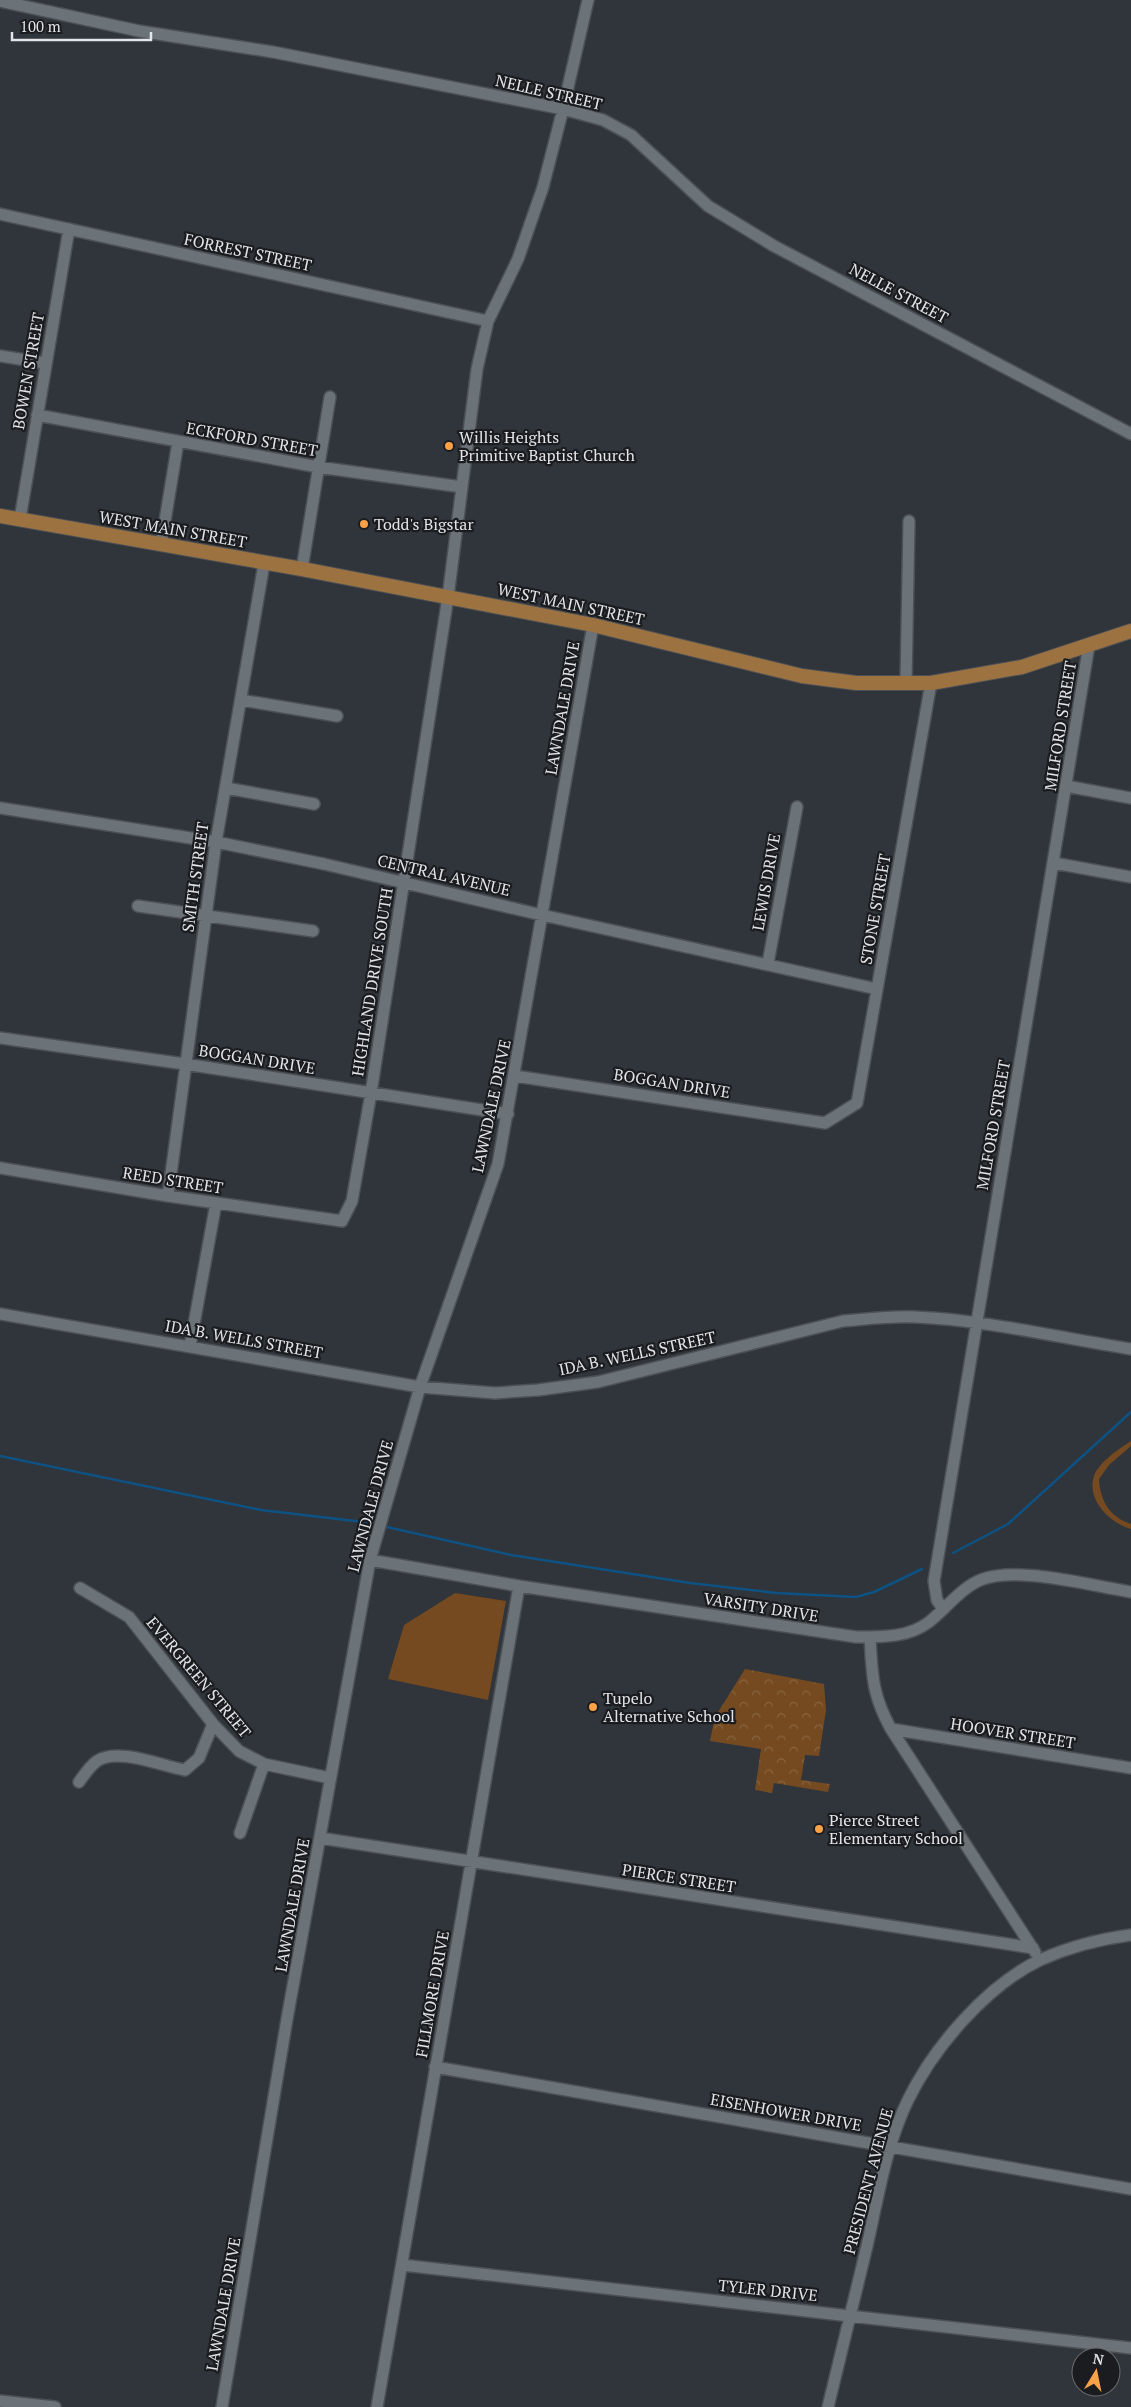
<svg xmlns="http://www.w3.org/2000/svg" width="1131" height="2407" font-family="'PT Serif',serif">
  <defs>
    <pattern id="park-crowns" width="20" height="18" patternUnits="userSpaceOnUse" patternTransform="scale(1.25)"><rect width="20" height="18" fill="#754a20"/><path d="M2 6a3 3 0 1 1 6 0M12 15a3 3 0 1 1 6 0" fill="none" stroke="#886440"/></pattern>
  </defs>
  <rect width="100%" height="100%" fill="#2f353a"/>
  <path fill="url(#park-crowns)" d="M745,1669l79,15 2,26 -7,46 -14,-1 -4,25 29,4 -2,8 -54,-9 -2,10 -17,-3 6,-41 -51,-8 5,-24z"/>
  <path fill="#754a20" d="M1131,1441v5l-22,19 -10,14c1,22 11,38 32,45v5c-21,-6 -45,-29 -37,-53 5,-14 26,-28 37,-35z
    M455,1593l51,8 -18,99 -100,-21 16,-54z"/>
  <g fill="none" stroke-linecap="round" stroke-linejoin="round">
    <path stroke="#0e5183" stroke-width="2.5" d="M0,1456l261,54 111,13
      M387,1527l124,28 179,28 86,10 80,4 18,-5 48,-23
      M953,1553l55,-29 123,-112"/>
    <g stroke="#4c5055" stroke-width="14">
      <path id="minor" d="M0,1l139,30 134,21 290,57 40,11 28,15 77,71 66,40 357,188
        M0,214l488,107
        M0,356l45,7
        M37,415l281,52 144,20
        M20,519l49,-290
        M161,545l17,-103
        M302,569l28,-172
        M906,684l3,-163
        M241,700l96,16
        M1066,786l65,12
        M226,788l88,16
        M0,808l216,34 108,22 218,51 335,74
        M1054,863l77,14
        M138,906l175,25
        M768,963l29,-156
        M0,1038l185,26 323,50
        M515,1076l310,47 32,-20 74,-420
        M0,1168l168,28 174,25 10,-20 19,-108 77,-496 29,-228 11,-48 30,-62 25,-72 20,-78 25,-109
        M168,1196l48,-354 48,-278
        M0,1314l420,73 75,6 43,-3 60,-8 245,-61c24,-2 48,-5 72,-4 72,3 145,21 216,32
        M190,1346l26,-143
        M370,1560l149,26 337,51c25,0 52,1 73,-15 18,-14 32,-35 54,-43 36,-13 109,7 148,13
        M80,1588l49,29 84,107 26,27 25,13 66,14
        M943,1609l-6,-9 -3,-19 155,-936
        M870,1637c2,37 2,58 21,92l144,223
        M891,1729l240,39
        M79,1782c5,-7 11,-16 18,-21 21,-14 64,5 88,9l14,-12 14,-34
        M240,1833l24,-69
        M320,1838l713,110
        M435,2067l696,122
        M402,2265l729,83
        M0,2401l55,6
        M222,2407l65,-388 83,-459 50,-173 78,-223 95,-539
        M377,2407l142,-821
        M828,2407c13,-54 26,-108 39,-161 11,-48 19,-101 41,-146 26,-53 78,-114 132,-140 29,-13 60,-21 91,-25"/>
    </g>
    <g stroke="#4c5055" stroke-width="16">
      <path id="major" d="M0,516l302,53 291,56 209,51 54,7h75l91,-16 109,-36"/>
    </g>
    <use href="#minor" stroke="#6b7278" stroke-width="11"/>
    <use href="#major" stroke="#9d7241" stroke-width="14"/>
  </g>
  <g fill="#f7a149" stroke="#1a1c1f" stroke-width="2">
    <circle cx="449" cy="446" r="5"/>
    <circle cx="364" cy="524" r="5"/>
    <circle cx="593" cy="1707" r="5"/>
    <circle cx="819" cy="1829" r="5"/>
  </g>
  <g text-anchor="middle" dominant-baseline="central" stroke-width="4.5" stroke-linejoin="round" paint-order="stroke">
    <g font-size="16" fill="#e1e4e8" stroke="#1a1c1f">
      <text transform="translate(549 92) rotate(13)">NELLE STREET</text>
      <text transform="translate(248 252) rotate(12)">FORREST STREET</text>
      <text transform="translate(899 293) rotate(28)">NELLE STREET</text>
      <text transform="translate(28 371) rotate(-80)">BOWEN STREET</text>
      <text transform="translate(252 439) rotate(10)">ECKFORD STREET</text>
      <text transform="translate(173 529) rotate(10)">WEST MAIN STREET</text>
      <text transform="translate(571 604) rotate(12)">WEST MAIN STREET</text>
      <text transform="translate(562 708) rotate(-80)">LAWNDALE DRIVE</text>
      <text transform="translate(1060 726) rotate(-81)">MILFORD STREET</text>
      <text transform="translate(444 875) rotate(13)">CENTRAL AVENUE</text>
      <text transform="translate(195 877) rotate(-82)">SMITH STREET</text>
      <text transform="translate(766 882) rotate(-80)">LEWIS DRIVE</text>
      <text transform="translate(875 909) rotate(-80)">STONE STREET</text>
      <text transform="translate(372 982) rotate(-81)">HIGHLAND DRIVE SOUTH</text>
      <text transform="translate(257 1059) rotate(9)">BOGGAN DRIVE</text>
      <text transform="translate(672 1083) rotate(9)">BOGGAN DRIVE</text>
      <text transform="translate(491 1106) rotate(-78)">LAWNDALE DRIVE</text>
      <text transform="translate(993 1125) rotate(-80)">MILFORD STREET</text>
      <text transform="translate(173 1180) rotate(9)">REED STREET</text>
      <text transform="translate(244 1339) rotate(10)">IDA B. WELLS STREET</text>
      <text transform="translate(637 1353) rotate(-12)">IDA B. WELLS STREET</text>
      <text transform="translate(370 1506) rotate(-75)">LAWNDALE DRIVE</text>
      <text transform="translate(761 1607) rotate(9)">VARSITY DRIVE</text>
      <text transform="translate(199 1677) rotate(50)">EVERGREEN STREET</text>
      <text transform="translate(1013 1733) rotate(9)">HOOVER STREET</text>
      <text transform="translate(679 1878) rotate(9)">PIERCE STREET</text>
      <text transform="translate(292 1905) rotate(-80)">LAWNDALE DRIVE</text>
      <text transform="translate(432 1994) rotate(-80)">FILLMORE DRIVE</text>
      <text transform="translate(786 2112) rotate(10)">EISENHOWER DRIVE</text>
      <text transform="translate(868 2181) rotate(-75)">PRESIDENT AVENUE</text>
      <text transform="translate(768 2290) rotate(6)">TYLER DRIVE</text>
      <text transform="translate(223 2304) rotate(-80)">LAWNDALE DRIVE</text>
    </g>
    <g font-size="16" fill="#e1e4e8" stroke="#1a1c1f" text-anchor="start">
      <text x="459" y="437">Willis Heights<tspan x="459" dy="18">Primitive Baptist Church</tspan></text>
      <text x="374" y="524">Todd's Bigstar</text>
      <text x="603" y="1698">Tupelo<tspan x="603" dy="18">Alternative School</tspan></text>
      <text x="829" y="1820">Pierce Street<tspan x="829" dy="18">Elementary School</tspan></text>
    </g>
  </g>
  <g transform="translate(1096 2372) rotate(10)"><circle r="24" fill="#1a1c1f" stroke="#6a6c6f"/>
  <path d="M0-4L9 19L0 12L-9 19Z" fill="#f7a149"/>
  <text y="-8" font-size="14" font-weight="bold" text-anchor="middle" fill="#e1e4e8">N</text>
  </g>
  <path d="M12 32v8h139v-8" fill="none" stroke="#e1e4e8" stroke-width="2.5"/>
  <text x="20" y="32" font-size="15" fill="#e1e4e8" stroke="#1a1c1f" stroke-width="4" paint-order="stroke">100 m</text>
</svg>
